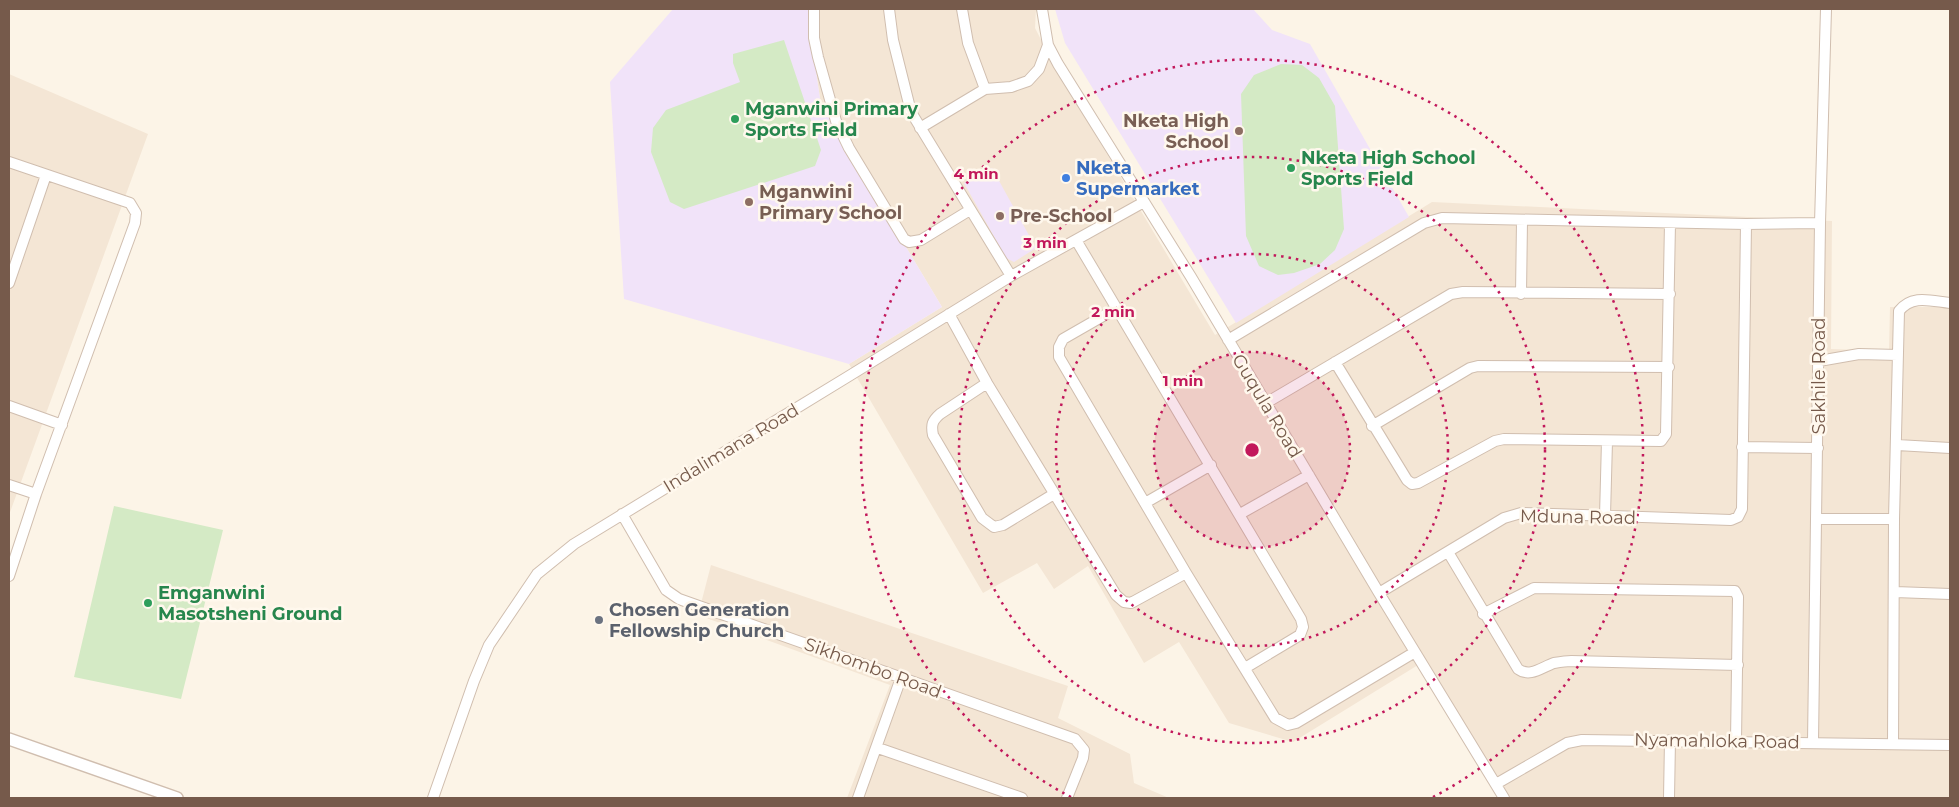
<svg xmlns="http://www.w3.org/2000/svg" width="1959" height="807" font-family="Montserrat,sans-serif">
  <rect width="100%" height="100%" fill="#fcf4e7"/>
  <path fill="#f4e6d5" d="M811,9h225l-1,19 20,39 160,268 217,-133 400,19 -1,128 58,2 1,-44h60v491h-450l-82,-133 -125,77 -64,-19 -50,-81 -35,21 -56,-97 -34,23 -17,-26 -54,30 -134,-229 93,-57 -121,-202 -10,-67z
    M9,74l139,60 -139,381z
    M711,565l357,121 -10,32 72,36 4,29 35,15h-322l43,-113 -192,-70z"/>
  <path fill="#f1e3f9" d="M673,9h138v29l10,67 121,202 -93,57 -225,-65 -14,-217z
    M1055,9h198l19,21 38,14 99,173 -173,106 -171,-280z
    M992,168l44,80 -22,14 -8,-4 -42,-75z"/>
  <path fill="#d4eac5" d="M784,40l37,110 -6,16 -131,43 -14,-7 -19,-50 2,-24 13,-18 74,-28 -7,-19v-9z
    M1281,64l21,1 17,13 16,28 9,123 -9,21 -15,14 -26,9 -16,2 -19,-9 -13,-30 -5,-142 13,-19z
    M114,506l109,24 -42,169 -107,-22z"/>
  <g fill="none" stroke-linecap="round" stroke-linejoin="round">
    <g stroke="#d0beaf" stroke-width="12">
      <path id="minor" d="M814,9v29l4,19 18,64 13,27 55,91 5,3 12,-2 49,-30
        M889,9l4,31 18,72 100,164
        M962,9l6,34 17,46
        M1042,9l6,36 10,19 133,213 188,316 125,205
        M920,128l65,-39 26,-2 17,-6 11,-12 9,-24
        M9,162l115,39 6,2 6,10 -1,10 -99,271 -27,82
        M1076,240l225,379 2,8 -3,8 -55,33
        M9,283l37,-108
        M1521,294l1,-73
        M1117,308l-54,31 -4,8v10l127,216 89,145 13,7 8,-2 119,-71
        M949,314l38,69 129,212 8,7 7,1 55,-30
        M1228,340l196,-117 18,-5 304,6 74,-1
        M1819,361l40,-7 39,1
        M1335,362l72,118 5,4 6,-1 77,-42 9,-2 157,2 5,-7 4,-211
        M987,383l-47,31c-8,7 -9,11 -7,21l49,83 12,9 9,-2 51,-31
        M1266,403l185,-109 12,-2 207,2
        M9,406l53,19
        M1372,426l98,-58 8,-2 191,1
        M1897,445l53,3
        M1742,447l76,1
        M9,485l27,9
        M1145,503l66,-38
        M622,514l44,76 13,9 396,140 9,11 -1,8 -16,40
        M1240,514l69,-39
        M1605,516l2,-75
        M1817,519h77
        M1448,552l70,117c12,9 24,-2 36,-6 6,-1 12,-2 17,-2l167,4
        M1895,592l55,2
        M1379,593l125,-75 17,-5 210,7 7,-3 4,-8 4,-285
        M1483,614l51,-26 201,3 3,6 -2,144
        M1813,742l7,-519 6,-214
        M1893,744l1,-225 5,-208c13,-17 32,-10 51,-8
        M878,748l144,50
        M1496,784l71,-41 15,-3 368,5
        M433,798l41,-117 15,-36 48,-71 37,-30 275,-168 162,-100 133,-74
        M858,798l43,-120
        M1669,798l1,-58"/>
    </g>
    <g stroke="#d0beaf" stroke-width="14">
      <path id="tertiary" d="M9,739l168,59"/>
    </g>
    <use href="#minor" stroke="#fff" stroke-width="10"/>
    <use href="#tertiary" stroke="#fff" stroke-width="11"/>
  </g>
  <circle cx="1252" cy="450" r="98" fill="#c2185b" fill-opacity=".12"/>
  <g fill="none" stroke="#c2185b" stroke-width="2.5" stroke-dasharray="2.5 5">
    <circle cx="1252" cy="450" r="98"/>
    <circle cx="1252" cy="450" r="196"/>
    <circle cx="1252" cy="450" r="293"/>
    <path d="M1071 797A391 391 0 1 1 1433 797"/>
  </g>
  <g fill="#2e9e5b" stroke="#fff8ed" stroke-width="2">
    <circle cx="735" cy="119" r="5"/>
    <circle cx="1291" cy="168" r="5"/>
    <circle cx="148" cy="603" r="5"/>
  </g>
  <g fill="#8d6e63" stroke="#fff8ed" stroke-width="2">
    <circle cx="1239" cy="131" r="5"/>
    <circle cx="749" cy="202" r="5"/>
    <circle cx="1000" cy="216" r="5"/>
  </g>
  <circle fill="#3f7fe0" stroke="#fff8ed" stroke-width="2" cx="1066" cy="178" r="5"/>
  <circle fill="#6b7280" stroke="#fff8ed" stroke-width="2" cx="599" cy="620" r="5"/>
  <g text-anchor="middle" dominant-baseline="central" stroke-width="5" stroke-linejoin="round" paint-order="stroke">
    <g font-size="18" font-weight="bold" fill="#27864d" stroke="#fff8ed" text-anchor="start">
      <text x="745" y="109">Mganwini Primary<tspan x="745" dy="21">Sports Field</tspan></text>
      <text x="1301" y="158">Nketa High School<tspan x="1301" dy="21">Sports Field</tspan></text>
      <text x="158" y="593">Emganwini<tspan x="158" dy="21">Masotsheni Ground</tspan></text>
    </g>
    <g font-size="18" font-weight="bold" fill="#785e54" stroke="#fff8ed" text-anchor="start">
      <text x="1229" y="121" text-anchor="end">Nketa High<tspan x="1229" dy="21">School</tspan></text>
      <text x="759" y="192">Mganwini<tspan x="759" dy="21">Primary School</tspan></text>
      <text x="1010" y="216">Pre-School</text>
    </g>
    <g font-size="18" font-weight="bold" fill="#366cbe" stroke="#fff8ed" text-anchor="start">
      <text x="1076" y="168">Nketa<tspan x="1076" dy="21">Supermarket</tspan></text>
    </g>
    <g font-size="18" fill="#765a4b" stroke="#fff8ed">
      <text transform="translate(1819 376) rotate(-90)">Sakhile Road</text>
      <text transform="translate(1267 406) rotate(59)">Guqula Road</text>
      <text transform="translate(731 448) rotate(-31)">Indalimana Road</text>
      <text transform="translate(1578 517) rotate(1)">Mduna Road</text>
      <text transform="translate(873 668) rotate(20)">Sikhombo Road</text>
      <text transform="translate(1717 741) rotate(1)">Nyamahloka Road</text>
    </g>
    <g font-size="18" font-weight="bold" fill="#5b616d" stroke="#fff8ed" text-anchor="start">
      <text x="609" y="610">Chosen Generation<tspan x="609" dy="21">Fellowship Church</tspan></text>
    </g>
  </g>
  <circle cx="1252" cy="450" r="8" fill="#c2185b" stroke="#fff8ed" stroke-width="2.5"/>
  <g font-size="15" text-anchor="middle" font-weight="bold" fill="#c2185b" stroke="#fff8ed" stroke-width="5" stroke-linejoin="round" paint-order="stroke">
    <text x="976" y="179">4 min</text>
    <text x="1045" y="248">3 min</text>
    <text x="1113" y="317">2 min</text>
    <text x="1183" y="386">1 min</text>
  </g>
  <rect width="1959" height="807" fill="none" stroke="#765a4b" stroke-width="20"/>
</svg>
